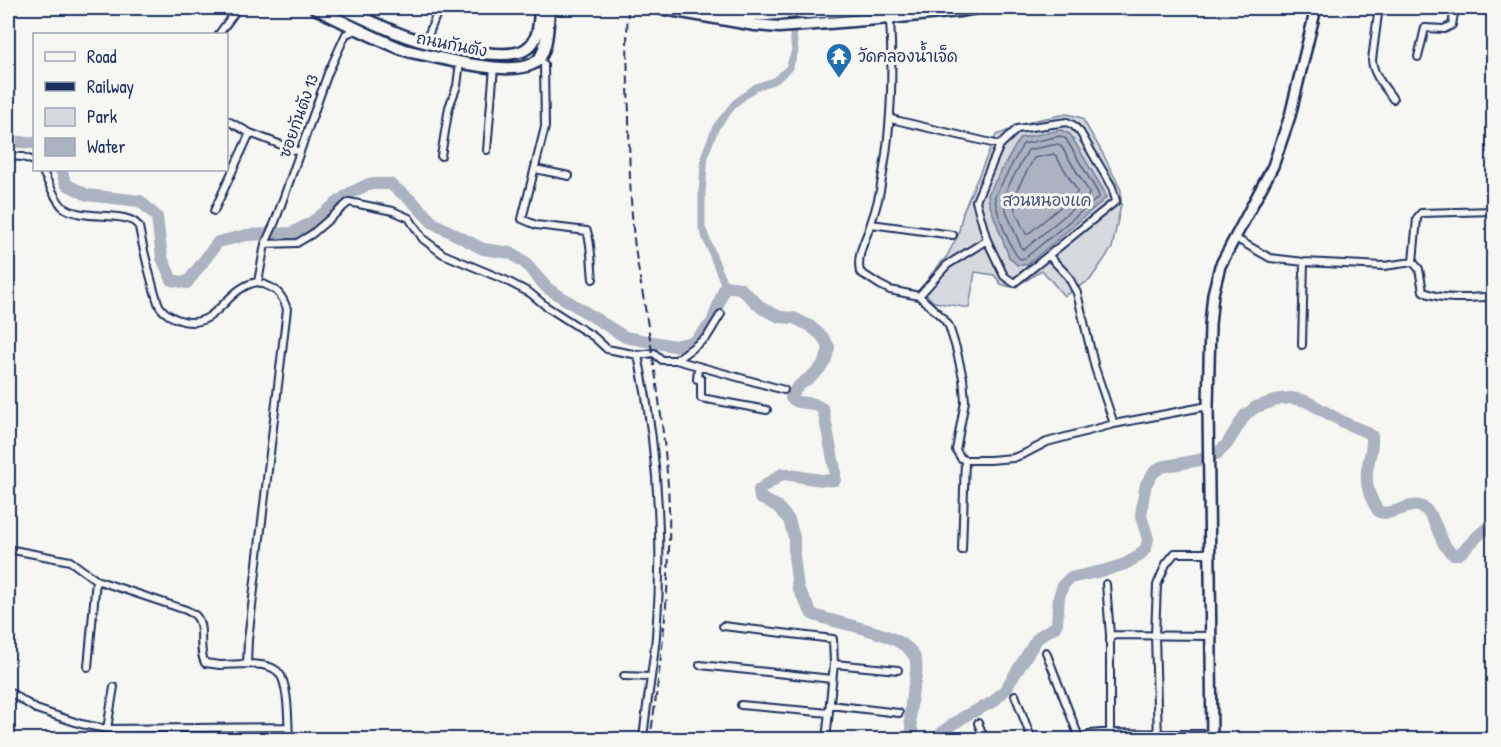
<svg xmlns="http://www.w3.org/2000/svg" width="1501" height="747" font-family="'Patrick Hand','Playpen Sans Thai',sans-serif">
  <rect width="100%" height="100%" fill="#f6f6f2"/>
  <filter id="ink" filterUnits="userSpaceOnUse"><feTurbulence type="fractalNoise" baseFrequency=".0167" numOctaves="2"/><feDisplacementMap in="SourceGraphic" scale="12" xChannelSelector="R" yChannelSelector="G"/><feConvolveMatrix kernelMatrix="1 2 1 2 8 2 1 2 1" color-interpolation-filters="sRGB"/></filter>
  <g filter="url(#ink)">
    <path fill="#d6d9dd" stroke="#78849e" stroke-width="1.5" d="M1067,114l15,4 20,34 19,38v15l-9,43 -22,32 -26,16 -22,-26 -15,10 -17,7 -9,-3 -7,-9 -19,-3 -6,36 -35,-6 -13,-12 11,-17 15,-17 11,-21 5,-23 33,-77 40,-15z"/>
    <path fill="#abb2c0" stroke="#717e99" stroke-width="1.5" d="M1061,130l9,4 34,57 2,7 -79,67h-10l-8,-8 -20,-54 -1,-9 32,-56z"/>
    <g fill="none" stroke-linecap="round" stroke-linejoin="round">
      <path stroke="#556385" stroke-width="1.5" d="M1060,136l6,3 32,54 1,4 -74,61 -5,1c-10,-9 -25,-50 -25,-63l28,-52z
        M1058,144l3,2 28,46v3l-64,54h-3l-14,-33 -6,-18 26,-48z
        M1054,154l2,2 21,34v3l-49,41h-2l-10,-21 -4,-14 22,-41z"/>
      <path stroke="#abb2c0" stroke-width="7" d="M725,286l-23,-58v-36l3,-38 11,-27 19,-24 21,-16 20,-7 13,-12 6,-17 -2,-17 -16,-26"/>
      <path stroke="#abb2c0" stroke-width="12" d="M8,141l26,2
        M61,170l5,14 21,11 53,6 17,16 5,41 10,22 15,3 31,-41 29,-7 45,-2 20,-11 38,-29 19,-9h21l22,17 21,22 50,26 28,4 14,10 22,25 78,49 49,9 20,-4 18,-19 13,-37 15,2 23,21 17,8 14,1 16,8 12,10 7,11c-1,4 -2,10 -4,14 -8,17 -29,20 -34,37l7,4 16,2 9,5 12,61v10c-17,2 -36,-5 -53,-6l-23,16 1,8 17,8 12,14 5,17v19l4,32 14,26c25,11 92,17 103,44 4,11 -1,26 -3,37 -2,16 -4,30 4,45
        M935,740l10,-10 20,-14 28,-14 12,-12 32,-51 7,-6 11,-6 2,-4 2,-26 4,-12 7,-7 36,-8 19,-6 14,-8 7,-8 2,-9 -7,-23 2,-17 3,-15 8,-12 7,-5 38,-7 19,-7 9,-9 18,-29 11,-8 24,-8 11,-1 15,3 37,21 23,10 6,4c1,10 -2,19 -4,29 -4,18 1,33 11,47 12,3 21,-4 33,-6 19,-4 24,23 31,36 2,5 6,8 9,12h7c12,-9 20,-23 35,-30"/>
      <g stroke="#1b2f5e" stroke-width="10">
        <path id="street" d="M1380,8l-2,6 -6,46c1,15 13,27 21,39
          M890,18c3,54 2,108 -8,161 -2,14 -6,30 -11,44 -5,17 -15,31 -11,49l20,13 10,5 29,6 24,22 6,8 7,22 7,30 2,23 -9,49 5,8 4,2h25l23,-2 11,-4 23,-12 67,-18 94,-18
          M219,34l19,-26
          M426,41l13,-33
          M1418,57l7,-29 19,1 8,-4 3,-17
          M539,60l5,4 1,63 -23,92 14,6 51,6c5,15 4,33 6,48
          M891,119l109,26
          M226,120l24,13 50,19
          M1067,122l6,3 7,7 32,55 4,14 -102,82 -10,-7 -17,-36 -11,-39 24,-56 17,-16z
          M487,150l7,-83
          M8,156l15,1 11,4
          M441,156l8,-49 8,-21 3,-24
          M535,169l34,7
          M42,170c5,9 13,30 21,37 20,15 66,2 76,20 4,21 9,42 15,63 2,5 3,12 6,17 5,7 15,12 23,14 9,2 19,1 27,-5 16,-11 26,-31 48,-34
          M214,211l36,-78
          M1494,211l-73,2 -4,5 -4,44 6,7 4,22c15,10 52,7 71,5
          M871,224l82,11
          M1235,238l35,20 34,4 80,4 29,-4
          M265,244l32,-1 15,-9 37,-32 44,9 16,7 14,21 20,15 62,26 25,13 17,14 47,30 13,12 31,6c20,94 26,185 18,281 -3,34 -10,69 -13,104
          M1049,256l19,20 9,17 18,75 19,56
          M919,296l28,-31 40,-25
          M1302,345l2,-83
          M638,355l16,-2 8,7h14l31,-23 14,-23
          M676,360l108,30
          M698,367l-1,12h4v19l66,12
          M8,549l62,12 26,19 90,30c3,2 7,3 9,5 11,10 2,34 10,48l15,2 27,-1
          M962,550l3,-90
          M1106,584l4,51v98
          M723,626l110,13 1,25 -8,76
          M1110,635l101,1
          M1046,652l34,88
          M834,664l64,6
          M700,665l132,14
          M88,667l8,-87
          M624,676l27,1
          M8,691l28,18 45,15 26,5 181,-2
          M1015,695l17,45
          M741,705l88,8
          M830,705l69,8
          M978,723l7,17
          M107,729l7,-42
          M289,740c-1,-17 0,-55 -10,-67 -6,-8 -22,-9 -32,-9l1,-24 39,-331c-6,-18 -13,-21 -29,-27l7,-38 10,-22 53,-149 18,-39 10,-4
          M1078,740l13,-6 10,-1 111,1
          M1158,740l-3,-105 2,-50 9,-21 9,-11h35"/>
      </g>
      <g stroke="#1b2f5e" stroke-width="14">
        <path id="secondary" d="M1212,740l-4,-334 2,-81 3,-31 7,-28 53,-100 17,-50 26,-108"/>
      </g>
      <g stroke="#1b2f5e" stroke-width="15">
        <path id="primary" d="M315,8c28,14 57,29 87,41 10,4 21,5 32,8 22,5 85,20 103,4 11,-9 11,-40 12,-53
          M342,8c21,10 42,20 63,28 22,8 102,27 121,13 14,-9 13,-27 14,-41
          M659,8l96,17 24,2 111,-9 69,-7 18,-3
          M713,8c16,2 32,7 48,7 15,1 32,-5 47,-2l73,-5"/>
      </g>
      <use href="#street" stroke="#f6f6f2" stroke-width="6"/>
      <use href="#secondary" stroke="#f6f6f2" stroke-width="9"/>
      <use href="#primary" stroke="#f6f6f2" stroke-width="10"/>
      <path stroke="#1b2f5e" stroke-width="2" stroke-dasharray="9 4.5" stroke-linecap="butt" d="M628,8c-2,36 0,72 1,108 0,41 1,82 5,123 3,27 9,54 13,81 9,55 17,111 21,166 5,86 -6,169 -18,254"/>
    </g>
  </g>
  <defs>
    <g id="temple-pin" transform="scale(1.35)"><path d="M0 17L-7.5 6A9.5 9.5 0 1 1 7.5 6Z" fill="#1f6fb2" stroke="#f6f6f2"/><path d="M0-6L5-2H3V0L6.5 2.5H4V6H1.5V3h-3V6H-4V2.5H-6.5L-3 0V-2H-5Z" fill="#fff"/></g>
  </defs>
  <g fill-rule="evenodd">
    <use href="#temple-pin" x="839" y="56"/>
  </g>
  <g text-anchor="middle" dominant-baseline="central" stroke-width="6" stroke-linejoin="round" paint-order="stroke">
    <g font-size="16" fill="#1b2f5e" stroke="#f6f6f2">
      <text transform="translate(452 44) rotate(11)">ถนนกันตัง</text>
      <text transform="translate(298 116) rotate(-70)">ซอยกันตัง 13</text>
    </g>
    <g font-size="16" fill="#1b2f5e" stroke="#f6f6f2" text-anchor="start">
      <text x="858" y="56">วัดคลองน้ำเจ็ด</text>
    </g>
    <g font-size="16" fill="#405177" stroke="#f6f6f2">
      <text x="1047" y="200">สวนหนองแค</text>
    </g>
  </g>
  <rect width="1501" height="747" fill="none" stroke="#f6f6f2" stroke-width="30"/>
  <rect x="15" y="15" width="1471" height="717" fill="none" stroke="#1b2f5e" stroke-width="2" filter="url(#ink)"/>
  <rect x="33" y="33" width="195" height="138" fill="#f6f6f2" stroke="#9ea6b7" stroke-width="1.5"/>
  <rect x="45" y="52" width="30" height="9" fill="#f6f6f2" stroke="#9ea6b7" stroke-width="1.5"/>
  <text x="87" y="63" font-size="18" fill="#1b2f5e">Road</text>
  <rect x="45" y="82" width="30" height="9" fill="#1b2f5e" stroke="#9ea6b7" stroke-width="1.5"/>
  <text x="87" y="93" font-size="18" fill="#1b2f5e">Railway</text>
  <rect x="45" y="108" width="30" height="18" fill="#d6d9dd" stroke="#9ea6b7" stroke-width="1.5"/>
  <text x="87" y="123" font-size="18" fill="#1b2f5e">Park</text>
  <rect x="45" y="138" width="30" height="18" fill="#abb2c0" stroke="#9ea6b7" stroke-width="1.5"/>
  <text x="87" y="153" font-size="18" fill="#1b2f5e">Water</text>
</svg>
